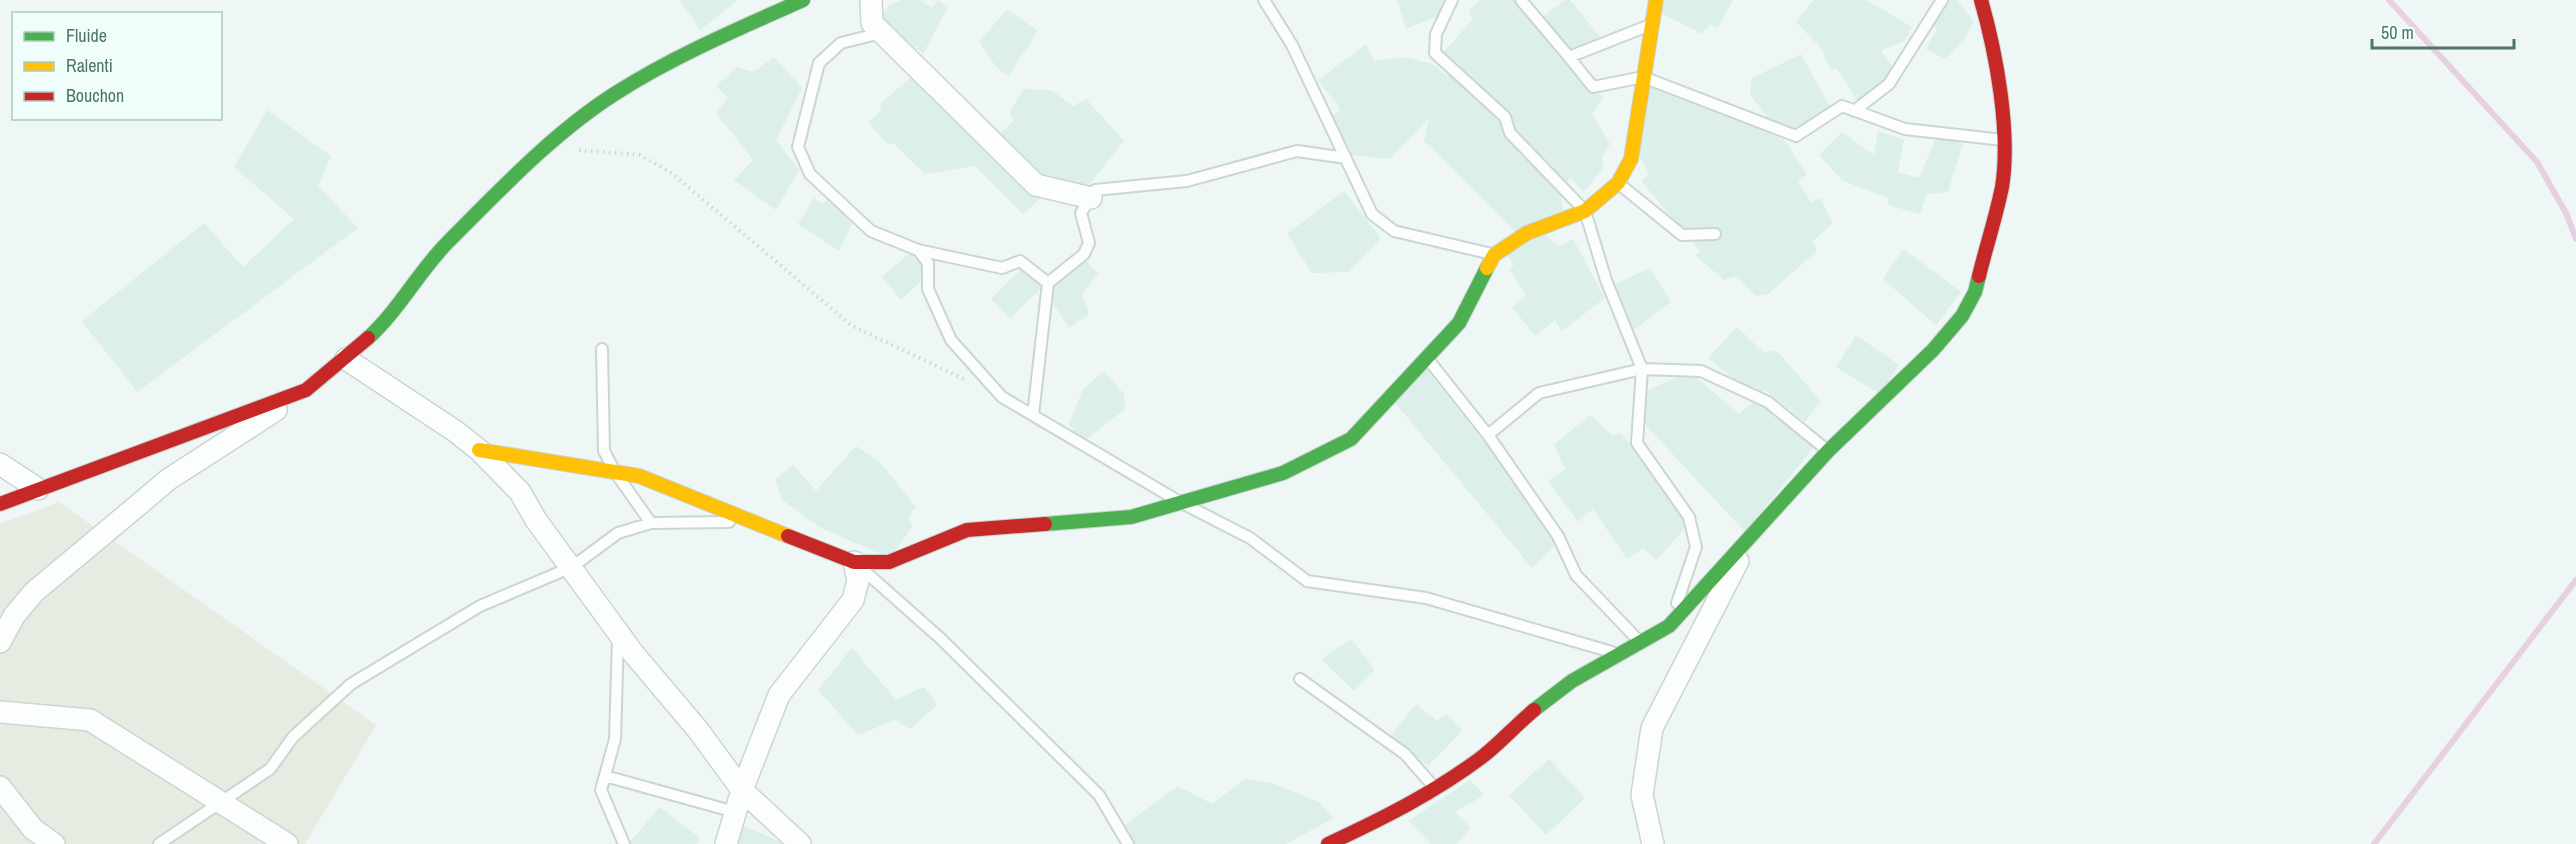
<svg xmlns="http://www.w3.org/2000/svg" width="2576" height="844" font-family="'Archivo Narrow',sans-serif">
  <rect width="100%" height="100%" fill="#eef7f5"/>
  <path fill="#dcefea" d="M680,0h58l-38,30z
    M901,0h19l12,8 6,-8 10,7 -25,47 -45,-37 12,-12z
    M1397,0h55l3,9 -49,20z
    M1481,0h33l20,23 31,-23h5l30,37 -25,30 28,31 -11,16 18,30 -8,13 2,10 -20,25 -14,-14 -10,15 3,17 -48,21 -91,-90 5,-23 -39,41 -39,-4 -24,-37 14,-8 -23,-30 48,-36 8,17 32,-4 26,7 16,13 -5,-24 29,-33 -3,-10z
    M1665,0h68l-15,28 -8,-4 -8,10 -44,-22z
    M1814,0h52l46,27 -7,14 -24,10 13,18 -6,13 -30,20 -21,-34 -6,2 -10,-22 -25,-26z
    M1945,0h11l18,21 -10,20 -19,18 -19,-10 11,-19 -5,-8z
    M1007,9l31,22 -30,45 -12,-9 -17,-25z
    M1801,54l30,55 -35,22 -25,-10 -21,-26 2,-17z
    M774,57l28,31 -26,52 23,30 -23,40 -42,-30 19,-20 -37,-47 12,-15 -12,-12 21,-19 16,5z
    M918,71l69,76 26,-26 -3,-9 13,-23 28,1 22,16 13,-7 38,42 -44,55 -35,-2 -22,20 -48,-48 -50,8 -31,-30h-7l-19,-22 14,-12 -2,-6z
    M1651,83l26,8 107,49 23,34 -9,8 13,20 9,-4 13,25 -20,18 4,10 -49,43 -12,2 -21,-20 -11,4 -28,-24 4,-5 -59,-70 8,-7 -14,-25z
    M267,110l64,46 -13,30 40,42 -221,164 -55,-71 122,-98 39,44 51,-48 -60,-52z
    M1878,131l26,9 -6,32 21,6 18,-43 26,9 -15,48 -21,2 -7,20 -32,-9v-7l-45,-17 -24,-26 23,-23 32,23z
    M1344,191l37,47 -33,34 -36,1 -25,-39z
    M814,198l9,6 6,-5 23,25 -13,27 -41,-27z
    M1543,233l15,13 15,-7 32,59 -43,33 -7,-11 -20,16 -23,-29 14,-12 -17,-26 5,-4 -7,-10z
    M1903,249l58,43 -25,33 -53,-46z
    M910,253l19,20 -28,27 -19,-23z
    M1080,255l18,18 -16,22 7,19 -20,14 -27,-41 -32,32 -19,-20 32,-32 28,20z
    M1650,268l21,34 -40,30 -19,-46z
    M1737,327l26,25 14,-1 44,50 -16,21 -40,-32 -4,2 -7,-5 -9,1 -37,-30z
    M1856,335l43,30 -19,29 -44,-27z
    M1427,370l99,125 32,47 -26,26 -140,-169z
    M1104,371l20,23 1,15 -43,34 -13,-19 14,-35z
    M1684,374l13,4 42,36 18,-15 57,48 -69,85 -106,-114 8,-16v-11z
    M1590,415l22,20 9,-2 69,89 -33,38 -14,-12 -16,11 -34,-50 -15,13 -30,-41 17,-12 -11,-24z
    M856,446l24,16 36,45 -8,10 5,9 -23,32 -69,-30 -39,-28 -7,-21 18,-14 23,26z
    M1351,639l24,31 -21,21 -33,-32z
    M852,648l44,52 28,-13 13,18 -27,24 -15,-9 -37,15 -40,-45z
    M1416,704l21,17 9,-7 17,16 -35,36 -38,-29z
    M1549,759l36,39 -39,37 -37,-40z
    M1245,779l27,4 47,19 15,16 -48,26h-153l-11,-17 56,-41 34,18z
    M1470,780l14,15 -29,17 16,16 -15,16h-25l-23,-23z
    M660,807l40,31 -4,6h-68z
    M736,823l45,19 4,2h-53z"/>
  <path fill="#e7ece2" d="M59,502l317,223 -71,119h-305v-320z"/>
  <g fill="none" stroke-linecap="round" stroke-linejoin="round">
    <path stroke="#e7d0e1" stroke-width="6" d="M2389,0l148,162 29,51 10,26
      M2374,844l202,-264"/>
    <g stroke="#cbd5d1" stroke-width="14">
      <path id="lane" d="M1264,0l28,45 80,169 22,17 98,23
        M1452,0l-16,34 -1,19 70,64 5,16 75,78 21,69 36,89 -5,74 52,74 7,30 -19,56
        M1521,0l48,57 81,-32
        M881,33l-40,10 -22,20 -21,84 12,27 61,57 47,19 10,13v26l23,51 51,57 178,105 70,36 57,43 119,17 186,54
        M1569,57l24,30 50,-10 153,59 46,-30 63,23 98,11
        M1854,111l35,-27 53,-84
        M1618,183l64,52 33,-1
        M918,250l84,18 18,-7 28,22 -15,132
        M1048,283l36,-29 5,-11 -8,-30 14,-23 92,-9 110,-30 49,7
        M602,349l2,102 11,21 36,51
        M1427,358l61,77 70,101 18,39 64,67
        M1488,435l51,-42 103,-24 59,2 67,31 60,49
        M861,568l79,70 159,157 29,49
        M618,637l-3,102 -14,51 23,54
        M1300,679l105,75 29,33
        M605,776l130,36
        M159,844l111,-75 23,-32 58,-53 129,-78 92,-39 46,-34 33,-10 78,-1"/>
    </g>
    <g stroke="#cbd5d1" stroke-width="24">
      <path id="street" d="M871,0l1,23 164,162 55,13
        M346,359l109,72 24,19 41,42 16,28 97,133 65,77 44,60 58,54
        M0,464l38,25
        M0,642l14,-26 20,-24 97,-81 38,-32 107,-69
        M0,712l90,8 197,124
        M0,787l33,42 21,15
        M726,844l16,-54 37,-95 74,-95 5,-19 -4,-19
        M1653,844l-11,-49 10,-67 86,-167"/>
    </g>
    <g stroke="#c8d4d0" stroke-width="16">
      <path id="fast" d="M368,338c30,-27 50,-65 78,-94 53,-53 107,-111 170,-151 58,-37 124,-65 187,-93
        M1045,524l86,-7 152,-44 68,-34 108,-116 28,-55
        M1534,710l38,-29 97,-55 159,-175 105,-101 29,-34 13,-24 4,-16"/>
    </g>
    <g stroke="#c8d4d0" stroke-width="16">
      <path id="slow" d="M1487,268l7,-13 33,-22 58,-22 33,-28 13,-24 25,-159
        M479,450l160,26 149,60"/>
    </g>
    <g stroke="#c8d4d0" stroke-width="16">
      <path id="jam" d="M1979,276c7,-29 17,-59 23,-89 9,-54 -6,-135 -21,-187
        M0,504l306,-114 62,-52
        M788,536l66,26h35l78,-32 78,-6
        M1328,844c54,-25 106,-51 154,-87 18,-14 34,-32 52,-47"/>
    </g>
    <path stroke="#ccd8d3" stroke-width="4" stroke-dasharray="1.5 4.5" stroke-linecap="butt" d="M579,150l61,5 33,19 179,152 114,54"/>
    <use href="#lane" stroke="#fcfefe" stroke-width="10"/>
    <use href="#street" stroke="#fcfefe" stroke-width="21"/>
    <use href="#fast" stroke="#4caf50" stroke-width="14"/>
    <use href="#slow" stroke="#ffc107" stroke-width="14"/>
    <use href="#jam" stroke="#c62828" stroke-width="14"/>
  </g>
  <rect x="12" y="12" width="210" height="108" fill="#f0fefb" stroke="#b0c7be" stroke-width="1.5"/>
  <rect x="24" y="32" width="30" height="9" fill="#4caf50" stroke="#b0c7be" stroke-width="1.5"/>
  <text x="66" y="42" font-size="18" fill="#4f7563">Fluide</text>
  <rect x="24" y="62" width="30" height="9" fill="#ffc107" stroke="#b0c7be" stroke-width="1.5"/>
  <text x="66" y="72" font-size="18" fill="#4f7563">Ralenti</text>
  <rect x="24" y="92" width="30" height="9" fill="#c62828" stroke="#b0c7be" stroke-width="1.5"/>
  <text x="66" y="102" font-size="18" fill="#4f7563">Bouchon</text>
  <path d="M2372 39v9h142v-9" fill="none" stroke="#4f7563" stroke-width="3"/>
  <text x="2381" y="39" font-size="18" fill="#4f7563" stroke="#f0fefb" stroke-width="4.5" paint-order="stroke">50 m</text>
</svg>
